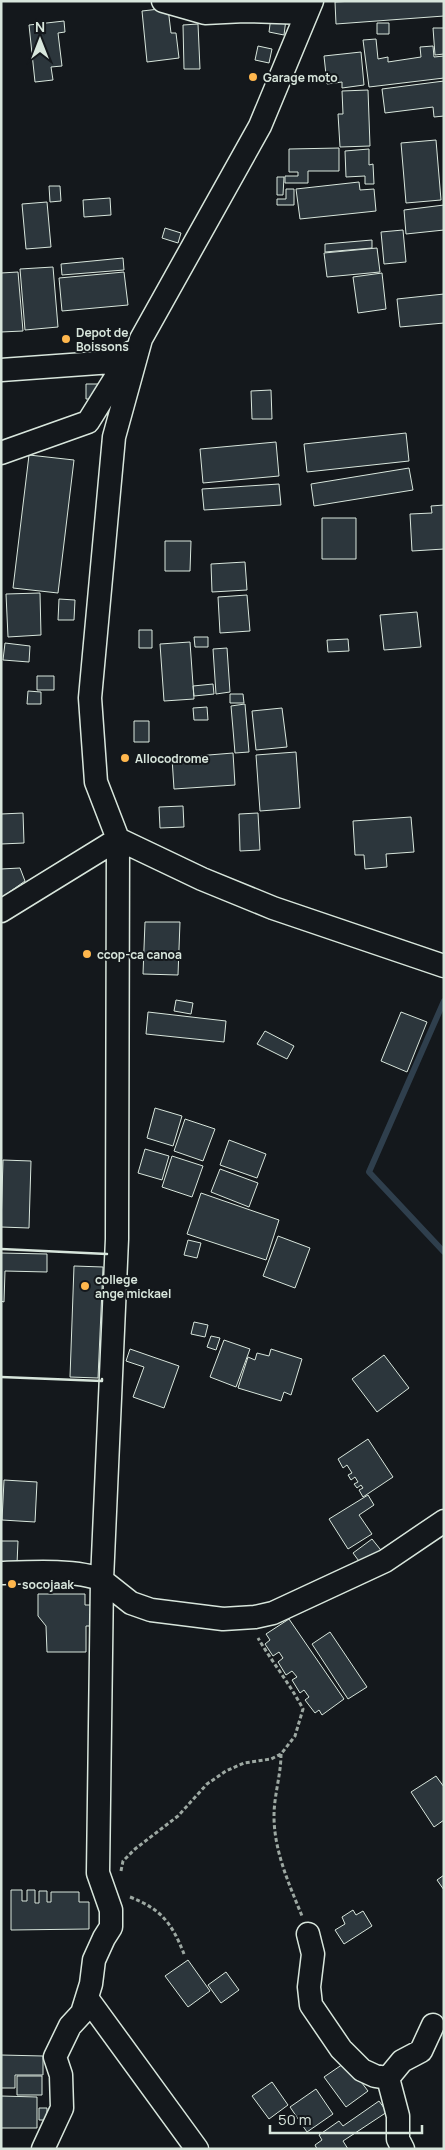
<svg xmlns="http://www.w3.org/2000/svg" width="445" height="2150" font-family="Manrope,sans-serif">
  <rect width="100%" height="100%" fill="#14181c"/>
  <g fill="none" stroke-linecap="round" stroke-linejoin="round">
    <path stroke="#2f3f4d" stroke-width="6" d="M444,1001l-75,171 75,80"/>
  </g>
  <path fill="#2c363c" stroke="#d8e6dc" d="M354,1h90v15l-108,8 -1,-22z
    M168,8l3,25h5l3,25 -32,4 -5,-51z
    M271,17l15,2 -2,16 -15,-3z
    M64,21l1,11 -7,1 4,33 -11,1 2,13 -18,2 -6,-57z
    M377,23h12v11h-12z
    M198,24l2,45h-16l-1,-44z
    M433,28h11v26l-9,1z
    M376,39l2,20 10,-2v5l33,-5 -1,-10 13,-1 1,11 10,-1v22l-75,9 -6,-47z
    M258,46l14,3 -3,14 -14,-3z
    M361,52l3,33 -22,3v-6l-15,2 -3,-28z
    M444,81v35l-10,1 -1,-10 -48,6 -3,-24z
    M368,90l2,56 -30,1 -2,-33h5l-1,-23z
    M436,140l5,60 -35,3 -5,-60z
    M339,148v23h-31v12h-23v-7h13v-4h-9v-23z
    M369,149v16l4,-1 1,20h-9v-8l-19,1 -1,-26z
    M277,177h7l-1,18h-6z
    M359,182l1,8 14,-1 2,22 -76,8 -4,-30z
    M49,186h11l1,15 -11,1z
    M286,189h8v16h-17v-6h9z
    M110,198l1,17 -27,2 -1,-17z
    M47,202l4,45 -25,2 -4,-45z
    M444,205v25l-38,4 -2,-24z
    M165,228l16,5 -3,10 -16,-5z
    M403,230l3,32 -22,2 -3,-32z
    M372,240v8l-47,4v-8z
    M377,248l3,24 -53,5 -3,-24z
    M123,258l1,12 -62,5 -1,-11z
    M53,267l5,60 -33,3 -5,-61z
    M18,272l5,59 -22,1v-59z
    M124,272l4,33 -66,6 -3,-33z
    M382,273l4,36 -28,4 -5,-36z
    M444,294v29l-44,4 -3,-28z
    M86,384h13v15h-13z
    M271,390l1,29h-20l-1,-28z
    M406,433l3,28 -102,11 -3,-28z
    M276,442l3,34 -76,7 -3,-34z
    M29,455l45,5 -16,133 -45,-5z
    M409,468l4,22 -99,16 -3,-22z
    M279,484l2,21 -77,5 -2,-21z
    M444,505v44l-32,2 -2,-37 22,-1 -1,-7z
    M322,518h34v41h-34z
    M165,541h26l-1,30h-25z
    M245,562l2,28 -35,2 -1,-28z
    M40,593l1,42 -33,2 -2,-43z
    M247,595l3,36 -30,2 -2,-36z
    M59,599l16,1 -1,20h-16z
    M417,612l4,35 -37,3 -4,-35z
    M139,630h13v18h-13z
    M194,637h14v10h-13z
    M348,639l1,12 -21,1 -1,-12z
    M190,642l4,57 -30,2 -4,-57z
    M5,643l25,3 -1,16 -26,-2z
    M227,648l3,44 -14,2 -3,-45z
    M37,676h17v14h-17z
    M213,684l1,10 -20,2 -1,-10z
    M28,691l13,1v12h-14z
    M230,694h13l1,9h-14z
    M245,704l4,48 -14,1 -4,-47z
    M207,707l1,13h-14l-1,-12z
    M282,708l5,39 -31,3 -4,-39z
    M134,721h15v21h-15z
    M296,752l4,56 -40,3 -4,-56z
    M233,753l2,32 -61,4 -2,-31z
    M183,806l1,21 -24,1 -1,-21z
    M23,813l1,30 -23,1v-30z
    M258,813l2,37 -20,1 -1,-37z
    M411,817l3,35 -28,2 1,13 -22,2 -1,-14h-9l-2,-34z
    M20,868l5,13 -24,17v-29z
    M145,922h35l-2,53 -35,-1z
    M176,1000l17,3 -2,11 -17,-3z
    M148,1012l78,9 -2,21 -78,-8z
    M401,1012l26,10 -20,50 -26,-11z
    M265,1031l29,15 -7,13 -30,-15z
    M155,1108l27,8 -9,30 -26,-8z
    M185,1119l30,10 -12,32 -29,-10z
    M229,1140l37,14 -9,24 -37,-13z
    M145,1149l24,7 -7,24 -24,-7z
    M172,1156l31,10 -11,31 -30,-10z
    M3,1160l28,1 -2,67 -28,-1z
    M220,1169l38,14 -9,24 -38,-15z
    M201,1193l78,27 -13,40 -79,-26z
    M278,1236l32,12 -15,40 -32,-12z
    M188,1240l13,3 -4,15 -13,-3z
    M1,1253l46,1v18l-42,-1 -1,31 -3,-1z
    M74,1266l29,1 -5,111 -28,-1z
    M194,1322l14,3 -3,12 -14,-3z
    M211,1336l9,2 -4,12 -9,-3z
    M224,1340l26,9 -14,38 -26,-10z
    M130,1349l49,17 -15,42 -31,-11 11,-30 -18,-6z
    M271,1349l31,10 -11,36 -7,-3 -3,9 -43,-13 10,-31 7,3 2,-7 12,3z
    M384,1355l25,33 -32,24 -25,-33z
    M368,1439l25,38 -30,20 -4,-7 4,-2 -2,-3 -4,3 -3,-4 4,-2 -3,-5 -4,3 -3,-5 4,-2 -5,-8 -4,3 -5,-9z
    M4,1480l33,2 -2,40 -33,-2z
    M368,1495l6,10 -15,10 13,19 -24,15 -19,-30z
    M372,1539l12,15 -20,14 -11,-15z
    M1,1541h17l-1,23h-16z
    M38,1594h47v11h11v21h-10v26h-39l-1,-26 -8,-10z
    M289,1619l55,80 -22,16 -3,-5 -4,3 -10,-13 4,-3 -5,-7 -4,3 -8,-13 5,-3 -5,-6 -6,4 -8,-13 5,-4 -4,-6 -6,4 -8,-12 5,-4 -4,-6z
    M330,1632l37,55 -19,12 -36,-55z
    M436,1776l8,11v33l-10,7 -23,-35z
    M444,1875v15l-7,-10z
    M11,1890h11v11h5v-11h8v13h4v-12h8v11h4v-10h28v10h10v27l-78,1z
    M353,1910l3,5 7,-4 9,15 -28,18 -9,-14 10,-6 -3,-7z
    M188,1960l22,31 -22,16 -23,-31z
    M226,1972l13,18 -18,13 -13,-18z
    M1,2055l42,1v19h-28v13h-14z
    M346,2062l22,29 -22,16 -22,-30z
    M17,2076h25v19h-25z
    M272,2082l16,23 -19,14 -17,-23z
    M316,2089l17,25 -26,18 -17,-25z
    M1,2096l36,1v31h-36z
    M379,2101l8,11 -44,29 5,8h-31l-2,-4 7,-5 -3,-5 20,-14 4,5z
    M39,2108h8v12h-8z"/>
  <g fill="none" stroke-linecap="round" stroke-linejoin="round">
    <g stroke="#d8e6dc" stroke-width="25">
      <path id="minor" d="M163,1l42,12 40,-2 62,2
        M312,1l-52,125 -119,213 -27,98 -24,261 6,84 22,57 84,40 71,29 171,58
        M1,370l125,-9 6,-9
        M1,453l87,-31 38,-61
        M118,839l-1,400 -15,341 29,23 20,7 72,9 32,-2 18,-4 112,-52 59,-40
        M1,911l117,-72
        M1,1573c27,-1 77,-4 101,7l-4,293 13,37v17l-7,11 -10,22 -3,24 -9,29 -12,13 -15,31 6,18 1,33 -19,41
        M308,1934l5,20 -4,33 2,18 30,44 21,21 13,6 13,2
        M87,1998l110,151
        M388,2078l10,38v23l5,10
        M388,2078l14,-17 19,-10 12,-26"/>
    </g>
    <path stroke="#9da8a2" stroke-width="3" stroke-dasharray="4 2.5" stroke-linecap="butt" d="M281,1754c0,21 -7,41 -7,62 0,35 15,68 28,100
      M121,1871l2,-10 12,-12 43,-33 29,-32 19,-13 18,-8 27,-4 10,-5 14,-18 8,-27c-13,-25 -31,-47 -45,-71
      M130,1897c31,12 42,26 54,57"/>
    <use href="#minor" stroke="#14181c" stroke-width="22"/>
    <path stroke="#d8e6dc" stroke-width="2.5" d="M1,1249l106,5
      M1,1377l101,4v-2"/>
  </g>
  <g fill="#ffb74d" stroke="#14181c" stroke-width="2">
    <circle cx="253" cy="77" r="5"/>
    <circle cx="66" cy="339" r="5"/>
    <circle cx="125" cy="758" r="5"/>
    <circle cx="87" cy="954" r="5"/>
    <circle cx="85" cy="1286" r="5"/>
    <circle cx="12" cy="1584" r="5"/>
  </g>
  <g text-anchor="middle" dominant-baseline="central" stroke-width="4" stroke-linejoin="round" paint-order="stroke">
    <g font-size="12" font-weight="bold" fill="#d8e6dc" stroke="#14181c" text-anchor="start">
      <text x="263" y="77">Garage moto</text>
      <text x="76" y="332">Depot de<tspan x="76" dy="14">Boissons</tspan></text>
      <text x="135" y="758">Allocodrome</text>
      <text x="97" y="954">ccop-ca canoa</text>
      <text x="95" y="1279">college<tspan x="95" dy="14">ange mickael</tspan></text>
      <text x="22" y="1584">socojaak</text>
    </g>
  </g>
  <rect width="445" height="2150" fill="none" stroke="#d8e6dc" stroke-width="5"/>
  <g transform="translate(40 40)" stroke="#14181c" stroke-width="4" paint-order="stroke">
  <path d="M0-4L9 19L0 12L-9 19Z" fill="#d8e6dc"/>
  <text y="-8" font-size="14" font-weight="bold" text-anchor="middle" fill="#d8e6dc">N</text>
  </g>
  <path d="M270 2125v8h152v-8" fill="none" stroke="#d8e6dc" stroke-width="2.5"/>
  <text x="278" y="2125" font-size="15" fill="#d8e6dc" stroke="#14181c" stroke-width="4" paint-order="stroke">50 m</text>
</svg>
